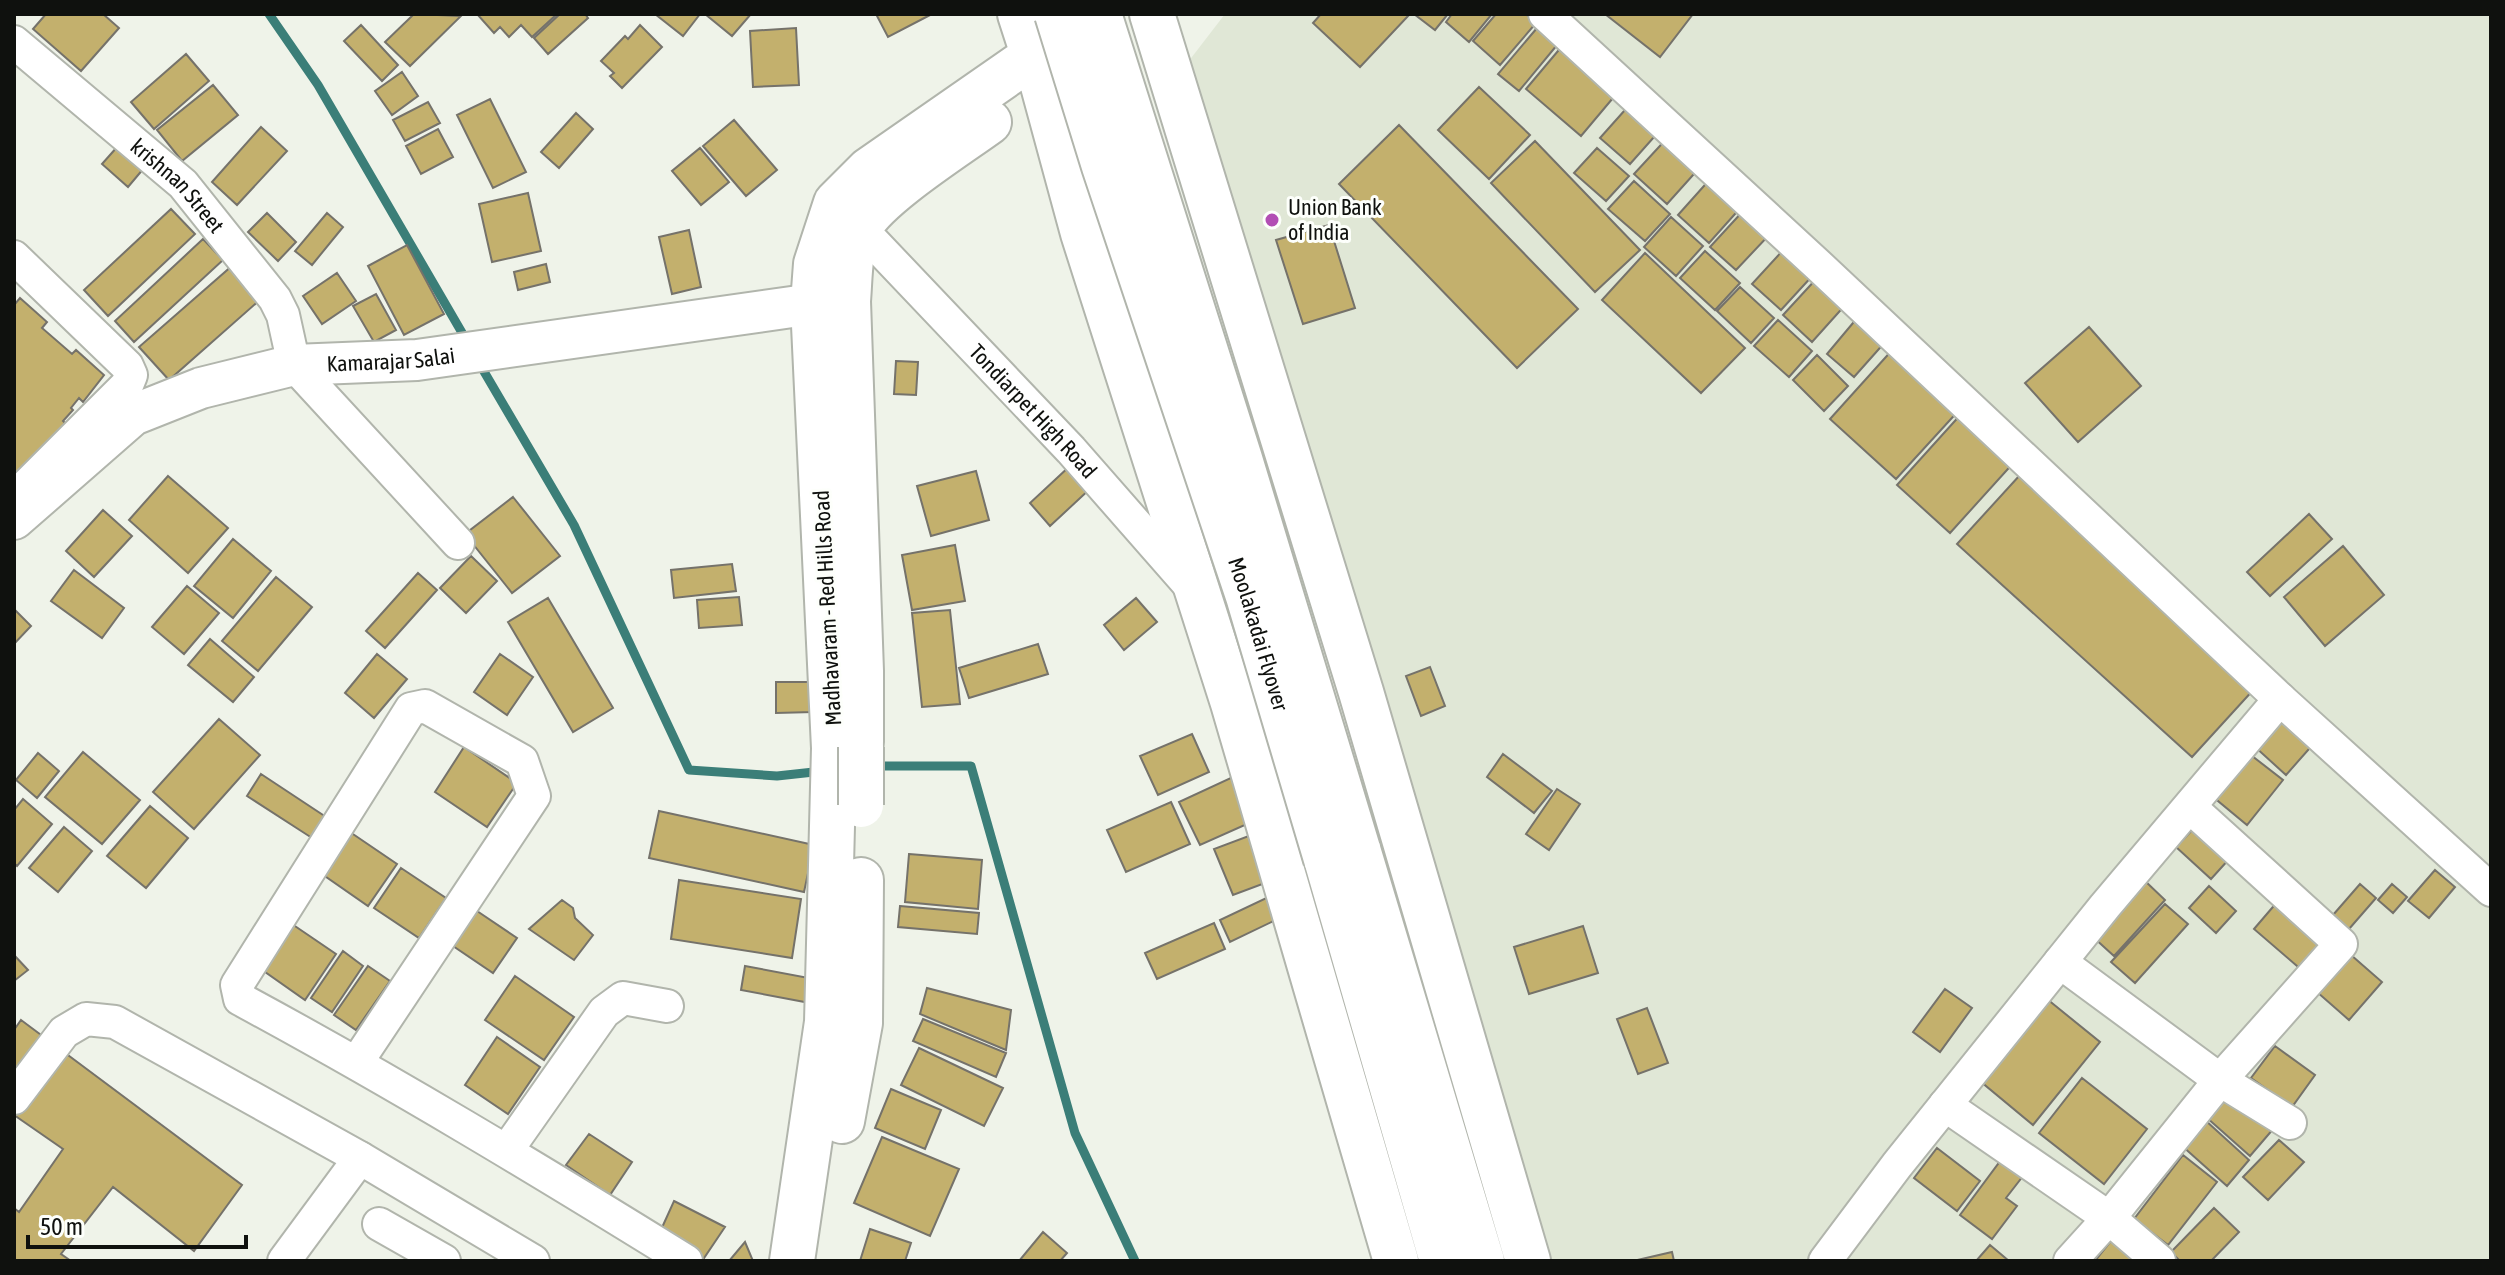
<svg xmlns="http://www.w3.org/2000/svg" width="2505" height="1275" font-family="'Asap Condensed',sans-serif">
  <rect width="100%" height="100%" fill="#eff3e9"/>
  <path fill="#e0e7d6" d="M1225,14h1266v1247h-976l-330,-1195z"/>
  <g fill="none" stroke-linecap="round" stroke-linejoin="round">
    <path stroke="#3b7e78" stroke-width="9" d="M269,14l49,71 150,258
      M479,363l95,162 115,245 88,6 46,-5
      M874,766h97l104,367 60,128"/>
  </g>
  <path fill="#c3b06d" stroke="#75726a" stroke-width="2" d="M46,14h57l16,14 -38,43 -48,-42z
    M414,14l47,2 -51,50 -25,-24z
    M477,14h80l-25,23 -11,-12 -12,12 -9,-10 -6,6z
    M560,14h25l3,4 -40,36 -14,-16z
    M655,14h45l-17,22z
    M705,14h46l-19,22z
    M876,14h56l-44,23z
    M1321,14h87l1,1 -49,52 -47,-44z
    M1414,14h34l-13,16z
    M1452,14h40l-23,28 -23,-20z
    M1496,14h30l10,9 -36,42 -27,-24z
    M1605,14h88l-33,43z
    M361,25l37,40 -16,16 -38,-40z
    M640,25l22,22 -40,41 -12,-12 4,-3 -13,-12 24,-25 3,3z
    M796,28l3,57 -46,2 -3,-56z
    M1537,28l20,17 -38,46 -21,-17z
    M1563,45l55,47 -37,44 -55,-47z
    M186,54l23,27 -55,48 -23,-27z
    M402,72l16,24 -26,19 -17,-24z
    M213,85l25,30 -56,46 -25,-31z
    M1479,87l51,48 -41,44 -51,-49z
    M490,99l36,73 -33,16 -36,-73z
    M1633,101l29,27 -32,36 -30,-26z
    M428,102l12,21 -35,18 -12,-21z
    M576,113l17,16 -34,39 -18,-16z
    M734,120l43,50 -31,26 -43,-50z
    M1399,125l179,184 -61,59 -178,-184z
    M261,127l26,24 -50,54 -25,-23z
    M438,129l15,28 -32,17 -15,-28z
    M1670,135l32,30 -35,39 -33,-30z
    M1535,141l105,109 -45,42 -104,-109z
    M118,146l26,22 -16,19 -26,-23z
    M700,148l29,34 -28,23 -29,-34z
    M1597,148l32,28 -23,25 -32,-28z
    M1712,177l31,28 -34,38 -31,-28z
    M1634,181l36,33 -25,27 -37,-32z
    M528,193l13,58 -49,11 -13,-58z
    M171,209l24,25 -87,82 -24,-26z
    M1744,210l26,24 -34,36 -26,-23z
    M267,213l29,29 -18,19 -30,-29z
    M327,213l16,14 -31,38 -17,-14z
    M1671,217l32,29 -27,30 -32,-29z
    M1329,225l26,83 -52,16 -27,-84z
    M689,230l12,57 -29,7 -13,-57z
    M203,239l20,21 -89,82 -19,-21z
    M407,245l37,69 -40,21 -36,-69z
    M1785,248l29,26 -33,36 -29,-26z
    M1705,251l35,32 -25,27 -35,-32z
    M1645,253l100,95 -44,45 -99,-93z
    M546,264l4,18 -32,8 -4,-18z
    M233,265l29,33 -93,82 -30,-33z
    M337,273l19,28 -34,23 -19,-28z
    M1818,277l29,26 -35,39 -29,-27z
    M1740,287l34,31 -23,25 -34,-32z
    M376,294l20,36 -22,12 -21,-36z
    M20,298l27,24 -5,6 30,26 4,-4 28,25 -21,27 -4,-4 -8,10 2,2 -10,11 3,3 -52,54v-173z
    M1858,317l28,24 -32,36 -27,-23z
    M1778,320l34,31 -23,26 -35,-31z
    M2089,327l52,59 -63,56 -53,-59z
    M1894,348l67,60 -65,71 -66,-60z
    M1817,355l31,31 -24,25 -31,-31z
    M896,361l22,1 -2,33 -22,-1z
    M1963,412l53,48 -66,73 -53,-48z
    M1071,465l21,22 -42,39 -20,-23z
    M976,471l13,49 -58,16 -14,-50z
    M2020,475l235,213 -63,69 -235,-213z
    M168,476l60,52 -40,45 -59,-53z
    M513,497l47,59 -48,37 -47,-59z
    M103,510l29,26 -38,41 -28,-26z
    M2309,514l23,25 -62,57 -23,-24z
    M233,539l38,32 -38,47 -39,-32z
    M955,545l10,56 -53,9 -10,-55z
    M2343,546l41,49 -59,51 -41,-49z
    M471,556l26,25 -31,32 -26,-25z
    M732,564l4,27 -62,7 -3,-28z
    M74,570l50,38 -22,30 -51,-37z
    M418,573l19,17 -52,58 -19,-17z
    M276,577l36,30 -54,64 -36,-30z
    M187,586l32,27 -35,41 -32,-27z
    M739,597l3,28 -43,3 -2,-28z
    M548,598l65,110 -40,24 -65,-110z
    M1136,598l21,24 -33,28 -20,-25z
    M14,609l17,17 -17,18z
    M950,610l10,94 -38,3 -10,-94z
    M210,639l44,38 -21,25 -45,-37z
    M1038,644l10,30 -79,24 -10,-30z
    M377,654l30,25 -33,39 -29,-25z
    M500,654l33,23 -26,38 -33,-23z
    M1430,667l15,39 -24,10 -15,-40z
    M776,682h37v30l-37,1z
    M2284,712l32,29 -30,34 -32,-29z
    M219,719l41,36 -66,74 -41,-37z
    M1192,734l17,38 -51,23 -18,-39z
    M464,747l53,36 -30,44 -52,-35z
    M83,752l57,48 -38,44 -57,-47z
    M2247,752l36,28 -36,45 -35,-29z
    M38,753l21,18 -22,27 -21,-18z
    M1503,754l49,37 -18,22 -47,-36z
    M261,774l65,43 -14,21 -65,-42z
    M1235,776l21,44 -56,25 -21,-43z
    M1557,789l23,15 -31,46 -23,-16z
    M23,799l29,25 -35,42 -3,-3v-53z
    M1171,802l19,42 -64,28 -19,-42z
    M150,806l38,32 -42,50 -39,-32z
    M659,811l155,34 -10,47 -155,-34z
    M64,827l28,24 -34,41 -29,-24z
    M2195,827l35,31 -19,21 -35,-32z
    M347,830l50,34 -29,42 -49,-34z
    M1254,834l19,46 -40,15 -19,-46z
    M909,854l73,6 -4,49 -73,-7z
    M401,868l45,30 -27,40 -45,-30z
    M2435,870l20,17 -26,31 -21,-17z
    M679,880l122,19 -9,59 -121,-19z
    M2144,880l21,20 -51,56 -21,-19z
    M2360,884l16,14 -27,31 -16,-14z
    M2392,884l15,13 -14,16 -15,-13z
    M2209,886l27,25 -20,22 -27,-25z
    M1275,894l11,21 -56,27 -10,-22z
    M562,900l11,8 2,10 18,17 -19,25 -45,-31z
    M2278,901l50,43 -24,28 -50,-43z
    M2165,904l23,20 -53,59 -24,-21z
    M900,906l79,7 -2,21 -79,-7z
    M477,911l40,27 -24,35 -40,-27z
    M289,922l47,32 -31,46 -47,-33z
    M1214,923l11,26 -68,30 -12,-26z
    M1583,926l15,47 -69,21 -15,-47z
    M343,951l20,15 -31,46 -21,-14z
    M14,955l14,15 -14,11z
    M2351,955l31,27 -33,38 -32,-28z
    M368,966l22,15 -34,49 -22,-15z
    M745,966l69,13 -4,24 -69,-13z
    M515,976l59,41 -30,43 -59,-40z
    M927,988l84,22 -5,40 -86,-36z
    M1945,989l27,19 -32,44 -27,-20z
    M2047,999l53,43 -67,83 -53,-44z
    M1647,1008l21,55 -30,11 -21,-55z
    M923,1019l83,34 -10,24 -83,-36z
    M21,1020l221,165 -48,66 -81,-64 -52,67 10,7h-57v-53l5,4 44,-63 -49,-34v-85z
    M497,1037l43,30 -32,47 -43,-29z
    M2275,1046l40,29 -23,32 -41,-29z
    M919,1048l84,40 -19,38 -83,-41z
    M2082,1078l65,51 -43,55 -65,-51z
    M891,1089l50,21 -16,39 -50,-21z
    M2231,1089l43,39 -24,28 -44,-39z
    M2205,1120l44,40 -22,26 -46,-41z
    M589,1134l43,28 -22,33 -44,-30z
    M882,1137l77,32 -29,67 -76,-33z
    M2279,1140l25,22 -36,38 -25,-23z
    M1937,1148l43,33 -23,30 -43,-33z
    M2183,1155l34,27 -49,63 -34,-26z
    M2001,1160l22,16 -17,22 11,8 -25,33 -32,-24z
    M674,1201l51,26 -23,34 -42,-29z
    M2214,1208l25,24 -28,29h-31l-9,-9z
    M870,1229l41,14 -6,18h-45z
    M1043,1232l24,21 -7,8h-41z
    M2115,1236l31,25h-51z
    M745,1242l8,19h-24z
    M1990,1245l19,16h-33z
    M1672,1252l2,9h-41z"/>
  <g fill="none" stroke-linecap="round" stroke-linejoin="round">
    <g stroke="#b1b5ac" stroke-width="36">
      <g id="minor">
        <path d="M1545,14l273,251 462,434 211,191"/>
        <path id="s1" d="M14,42l169,142 92,115 8,16 11,50 164,178"/>
        <path id="s2" d="M860,228l211,222 120,137"/>
        <path d="M14,257l113,109 4,9 -4,10 -101,101"/>
        <path d="M2060,962l160,118 70,43"/>
        <path d="M357,1062l177,-266 -12,-35 -97,-55 -14,3 -174,276 3,14c152,82 299,171 446,262"/>
        <path d="M14,1098l50,-66 22,-13 29,3 245,136 173,103"/>
        <path d="M1945,1105l164,113 50,43"/>
        <path d="M507,1150l97,-138 19,-14 44,8"/>
        <path d="M379,1224l65,37"/>
        <path d="M284,1261l76,-103"/>
        <path d="M1825,1261l72,-96 208,-259 175,-207"/>
        <path d="M2070,1261l39,-43 111,-138 121,-136 -151,-137"/>
      </g>
    </g>
    <g stroke="#b1b5ac" stroke-width="44">
      <g id="tertiary">
        <path id="s3" d="M14,519l119,-104 68,-27 93,-23 123,-5 396,-56"/>
      </g>
    </g>
    <g stroke="#b1b5ac" stroke-width="48">
      <path id="primary" d="M1020,14l22,68 41,151 150,470 163,558
        M1152,14l209,678 167,569
        M861,742v-71l-13,-370c2,-23 1,-53 12,-74 18,-32 96,-81 129,-105
        M1358,849l124,412
        M1326,859l116,402
        M842,1121l18,-98 1,-143
        M792,1261l35,-239 7,-274 -21,-444 3,-40 20,-61 33,-33 164,-114"/>
    </g>
    <use href="#minor" stroke="#fff" stroke-width="32"/>
    <use href="#tertiary" stroke="#fff" stroke-width="40"/>
    <use href="#primary" stroke="#fff" stroke-width="44"/>
    <g stroke="#b1b5ac" stroke-width="48" stroke-linecap="butt">
      <g id="primary-bridge">
        <path id="s4" d="M1057,14l47,152 144,430 78,263"/>
        <path d="M1099,14l141,445 118,390"/>
        <path d="M861,747v58"/>
      </g>
    </g>
    <use href="#primary-bridge" stroke="#fff" stroke-width="44"/>
  </g>
  <circle fill="#b24eb4" stroke="#fdfffb" stroke-width="3" cx="1272" cy="220" r="8"/>
  <g text-anchor="middle" dominant-baseline="central" stroke-width="6" stroke-linejoin="round" paint-order="stroke">
    <g font-size="22" fill="#0f110e" stroke="#fdfffb">
      <text stroke="none"><textPath href="#s1" startOffset="218">krishnan Street</textPath></text>
      <text stroke="none"><textPath href="#s3" startOffset="424">Kamarajar Salai</textPath></text>
      <text stroke="none"><textPath href="#s2" startOffset="252">Tondiarpet High Road</textPath></text>
      <text transform="translate(827 608) rotate(-93)">Madhavaram - Red Hills Road</text>
      <text stroke="none"><textPath href="#s4" startOffset="652">Moolakadai Flyover</textPath></text>
    </g>
    <g font-size="22" fill="#0f110e" stroke="#fdfffb" text-anchor="start">
      <text x="1288" y="207">Union Bank<tspan x="1288" dy="25">of India</tspan></text>
    </g>
  </g>
  <rect width="2505" height="1275" fill="none" stroke="#0f110e" stroke-width="32"/>
  <path d="M28 1235v12h218v-12" fill="none" stroke="#0f110e" stroke-width="4"/>
  <text x="40" y="1235" font-size="24" fill="#0f110e" stroke="#fdfffb" stroke-width="6" paint-order="stroke">50 m</text>
</svg>
